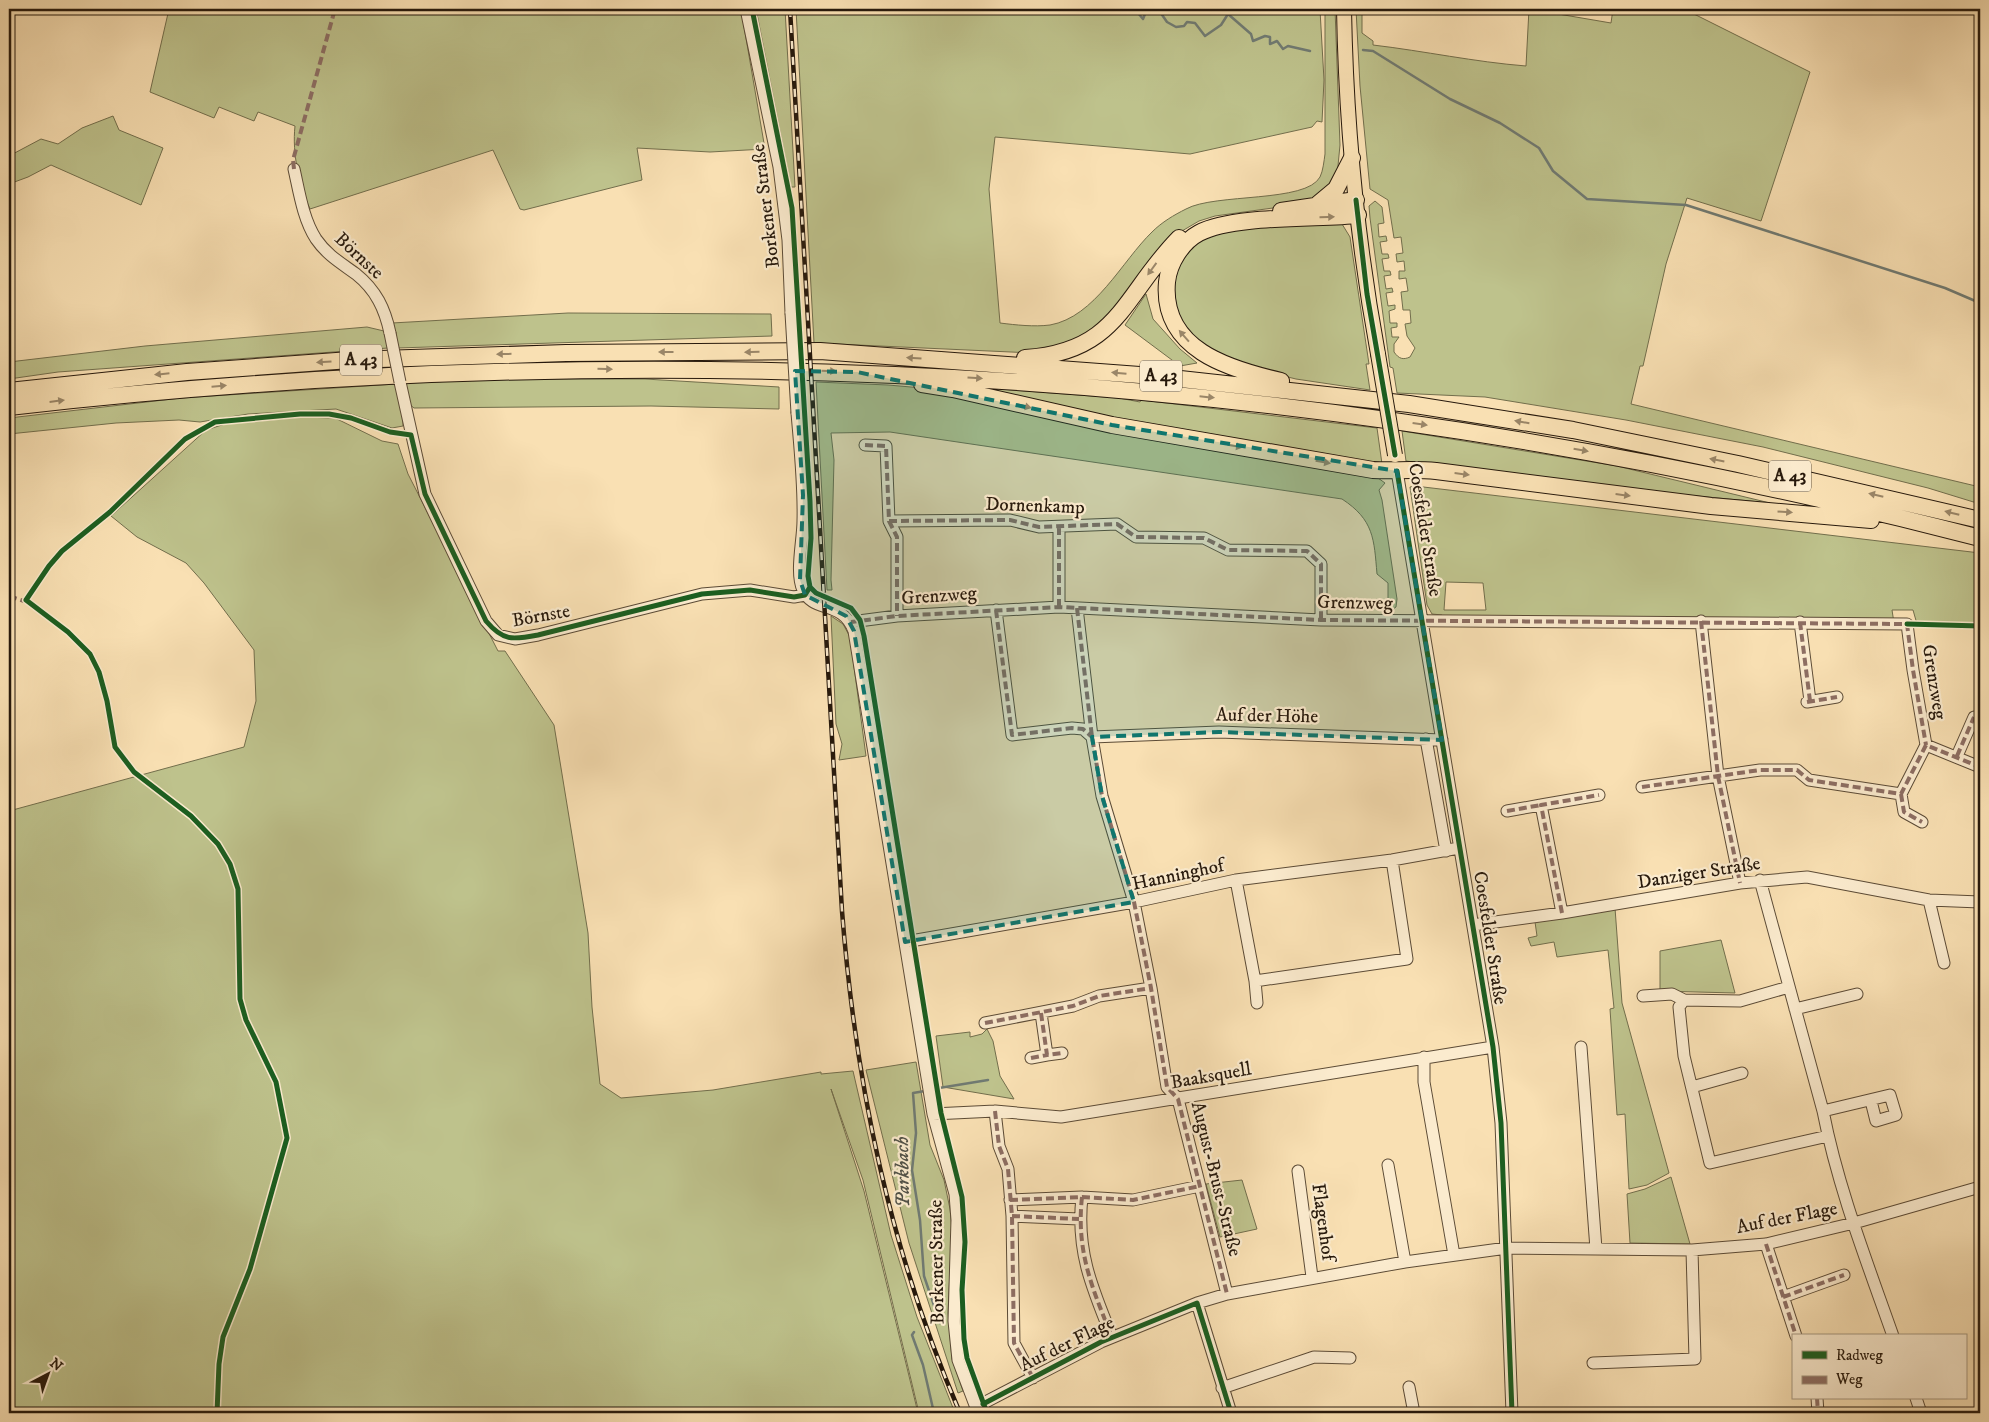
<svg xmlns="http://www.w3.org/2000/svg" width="1989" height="1422" font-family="'IM FELL DW Pica',serif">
  <rect width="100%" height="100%" fill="#f9e0b3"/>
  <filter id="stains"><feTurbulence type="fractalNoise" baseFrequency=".004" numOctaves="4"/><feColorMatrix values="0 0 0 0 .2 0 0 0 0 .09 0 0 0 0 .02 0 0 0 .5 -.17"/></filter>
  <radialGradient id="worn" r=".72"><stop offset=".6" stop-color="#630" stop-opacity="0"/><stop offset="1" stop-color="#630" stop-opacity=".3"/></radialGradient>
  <path fill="#bec28c" stroke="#726e4c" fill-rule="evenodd" d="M169,9h572l24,140 -55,3 -73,-4 5,32 -118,30 -4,-1 -27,-59 -183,59c-11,-25 -18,-55 -15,-83l-37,-14 -4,9 -35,-14 -5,11 -64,-26z
    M756,9h29l10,178h-4z
    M796,9l524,1 4,70 -2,42 -5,-1 -5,6 -122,27 -195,-17 -6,52 11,134c16,2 34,4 50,2 45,-8 72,-64 102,-93 10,-10 22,-17 34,-23 29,-16 120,-6 134,-32 3,-6 4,-16 5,-23v-145h10l5,136 -3,31 -17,22 -40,9 -65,9 -16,5 -17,10 -88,102 -61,20 -219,-10z
    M1356,9h6v24l11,8v4c51,6 102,17 153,21l3,-57 82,14 2,-14h71l126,63 -49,149 -74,-23 -21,66 -23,102h-3l-9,38 349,83v17l-52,-16 -165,-41 -137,-27 -141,-23 -88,-4 -4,-25 -3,-1 -20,-149 -1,-12 6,-5 7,6 2,16 -6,1 1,13 7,-1 1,5 -7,1 2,12h6l1,4 -7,1 2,12h6l1,4 -7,1 2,13 6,-1 1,4 -7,1 2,13 7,-1v4l-6,2 1,12h7v4l-6,1 1,9h7l-5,7v8c5,7 9,8 16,5l5,-9 -8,-12 -2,-12 6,-1 -1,-13h-7l-2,-18 7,-1 -2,-13 -7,1v-8h6l-1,-10 -7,1 -1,-8 7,-1 -2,-16 -7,1 -6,-38 -18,-11 -10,-103z
    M113,116l6,14 44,18 -22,57 -90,-40 -23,12 -19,7v-28l32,-17 17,5 24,-16z
    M1342,224l8,13 19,127h-3l4,26 -74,-11 -61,-15 -54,-35 -11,-38 14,-41 35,-22z
    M1146,294l7,25 27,30 17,14 -17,3 -55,-41z
    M568,313l203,1 1,22 -375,12 -5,-25z
    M367,327l17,4 4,17 -330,24 -49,7v-17l136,-16z
    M506,379h139l134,8v22l-128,-3 -237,2 -5,-4 -4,-21z
    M816,382l72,3 46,4 444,89 7,5 -6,7 3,10 15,99 -1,8 -8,6v-30l-11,-9c-3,-35 -3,-54 -35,-75l-452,-67 -59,1 3,27 -3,120 1,10h-5z
    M396,384l7,30v12l-11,2 -56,-19 -88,5 -48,8 -21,-2 -63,3 -107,11v-16l172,-20z
    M972,387l147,11 21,4 1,-2 236,28 5,36 -313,-51z
    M300,417l35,1 47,23 16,3 10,30 90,177h7l49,74 34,208 4,74 8,77 21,14 92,-8 108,-18v2l32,-3 38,164 26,82 38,96h-36l-56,-233 -32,-91 33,102 54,222h-909v-602l235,-64 12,-46 -2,-51 -50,-67 -18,-20 -49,-26 -26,-21 95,-86 19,-6z
    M1402,431l215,35 153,37 -167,-16 -197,-26z
    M1415,486l565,67v73l-63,-2 -4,-14h-21l2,13 -452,-1v-7l-10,-1 -5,-9 -17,-118zM1446,582l37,1 3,27h-42z
    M831,616l12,8 7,13 16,119 -27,4 3,-16 -6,-20z
    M1615,908l7,95 47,170 -22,12 -18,4 -4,-75 -8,1 -7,-106 4,-1 -6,-58 -51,7 -3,-15 -23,4 -3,-8 9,-2 -2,-14z
    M1721,940l14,53 -75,-2v-40z
    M987,1029l6,12 7,35 14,23 -71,-12 -7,-51 34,-4v5l12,-3z
    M916,1062l14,83 14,35 6,29 2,21 -4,83 4,46 11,32 -5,2 -49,-150 -43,-173z
    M1671,1177l19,67 -60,-1 -3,-49 18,-5z
    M1242,1180l15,49 -37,8 -14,-53z"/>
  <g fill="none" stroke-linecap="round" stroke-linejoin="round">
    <path stroke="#707a72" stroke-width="2.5" d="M1107,9l2,2 4,-2
      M1139,9l-1,4 5,6 4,-10
      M1158,9l9,13 9,5 8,-1 3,-4 8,1 10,13 16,-11 7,-11 23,20 2,7 12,-5 5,1v7l7,-3 6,8 5,-3 22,5
      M1363,50l10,1 77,48 50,24 39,25 14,23 34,28 99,6 259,83 35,15
      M933,1089l55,-9
      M925,1091l-12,2 3,40 -4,37 8,50 4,56 16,47
      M914,1332l-2,3 11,30 11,48"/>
    <g stroke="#5c4b36" stroke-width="13">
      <path id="minor" d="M746,9l33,158 9,73 3,73
        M294,169c5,22 9,50 22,70 11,16 25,24 40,35 20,16 29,35 34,59
        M400,382l25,112 61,127 12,14 17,4 23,-4 164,-41 48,-4 44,7 11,-2
        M797,413c3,36 7,72 6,108 0,19 -8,52 0,69 10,24 39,9 51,41l79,483 22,80 2,26 -3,101 4,39 20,53
        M865,445l21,1 3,75 8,16v79
        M1397,471l96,576 8,76 11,290
        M889,521l121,-1 29,7 78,-3 19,13 68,1 24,12 79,1 14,13v56
        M1059,607v-80
        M1077,608l15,129 10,59 32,106 17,86 16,99 11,12 49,195
        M996,610l16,125 60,-7 11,1 9,8 127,-5 223,8
        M1701,621l17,155 22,107
        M851,622l46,-6 162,-9 262,13 586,4 6,46 13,75
        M1800,622l10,79
        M1807,702l30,-5
        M1426,739l20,112
        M1957,756l17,-39
        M1642,787l118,-17h37l12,10 92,14 25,-49 54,22
        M1901,794l3,18 18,10
        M1507,811l34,-6
        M1236,880l19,101 152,-22 -15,-99
        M1760,880l63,231c15,77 44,151 70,225
        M1929,900l15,63
        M1562,913l-21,-108 58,-10
        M1473,925l89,-12 178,-30 67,-6 122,23 51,2
        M905,942l229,-40 102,-22 156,-20 67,-12
        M1255,981l2,22
        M1789,987l-49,14 -56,-1 -5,7 5,49 26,107 118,-27
        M1643,996l29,-2 12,6
        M1795,1009l62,-15
        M1041,1013l6,42 15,-2
        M985,1023l88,-17 26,-10 52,-8
        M1581,1047l15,202
        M1424,1057v25l30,173
        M1031,1058l16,-3
        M1692,1087l50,-14
        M995,1111l4,35 9,23 4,47 2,127 19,35
        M1823,1111l67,-16 6,20 -20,6 -5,-20
        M933,1114l62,-3 66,6 432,-70
        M1388,1165l17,97
        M1298,1171l14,106
        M1082,1197c-6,54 10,91 30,140
        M1010,1200l72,-3 51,3 67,-14
        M1012,1216l67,3
        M1766,1244l30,92
        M1783,1297l61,-22
        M1197,1303l34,110
        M1593,1363l102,-4 -3,-109
        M1409,1387l5,26
        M1222,1388l92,-31 36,1
        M1817,1398l1,15
        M1916,1398l5,15
        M976,1407l125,-65 96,-39 30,-9 178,-32 102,-14 185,2 74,-6 88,-21 126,-36"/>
    </g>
    <g stroke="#27190c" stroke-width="16">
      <path id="major" d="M1344,9c2,115 13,231 34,345"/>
    </g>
    <g stroke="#27190c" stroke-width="18">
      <path id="highway" d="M1318,204l18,-15 16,-31
        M1281,211l75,-11
        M1025,358c94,-6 98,-63 154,-120
        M1281,381c-53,-12 -120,-32 -114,-99 2,-19 15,-40 32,-49 34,-18 119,-14 159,-18
        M922,384l31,5 159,36 261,45c21,1 42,-1 63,1l275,35 160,14
        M9,391l178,-19 163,-12 216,-7 254,-2 333,25 256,28 164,26 165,34 242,56
        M9,407c664,-76 1324,-37 1971,131"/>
    </g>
    <use href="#minor" stroke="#fbebce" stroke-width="11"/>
    <use href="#major" stroke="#f9e0b3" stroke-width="14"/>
    <use href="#highway" stroke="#f9e0b3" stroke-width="16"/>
    <g stroke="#27190c" stroke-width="4.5">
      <path id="rail" d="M790,9l52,902c14,177 48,339 118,502"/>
    </g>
    <use href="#rail" stroke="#fbebce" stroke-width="2.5" stroke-dasharray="8" stroke-linecap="butt"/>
    <g stroke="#5c4b36" stroke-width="13" stroke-linecap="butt">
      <path id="minor-bridge" d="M791,313l6,100
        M390,333l10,49"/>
    </g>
    <g stroke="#27190c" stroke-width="16" stroke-linecap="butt">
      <path id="major-bridge" d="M1378,354l17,101"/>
    </g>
    <use href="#minor-bridge" stroke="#fbebce" stroke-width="11"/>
    <use href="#major-bridge" stroke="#f9e0b3" stroke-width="14"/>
    <path stroke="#8d6e63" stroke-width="4" stroke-dasharray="8 4" stroke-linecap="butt" d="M1308,9l12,1
      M294,169l-1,-9 42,-151
      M865,445l21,1 3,75 8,16v79
      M889,521l121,-1 29,7 78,-3 19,13 68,1 24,12 79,1 14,13v56
      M9,596l21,7
      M1059,607v-80
      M1077,608l15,129 10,59 32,106 17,86 16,99 11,12 49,195
      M996,610l16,125 60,-7 11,1 9,8
      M1701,621l17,155 22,107
      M851,622l46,-6 162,-9 262,13 586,4 6,46 13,75
      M1800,622l10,79
      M1807,702l30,-5
      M1957,756l17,-39
      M1642,787l118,-17h37l12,10 92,14 25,-49 54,22
      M1901,794l3,18 18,10
      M1507,811l34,-6
      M1562,913l-21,-108 58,-10
      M1041,1013l6,42 15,-2
      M985,1023l88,-17 26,-10 52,-8
      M1031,1058l16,-3
      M995,1111l4,35 9,23 4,47 2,127 19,35
      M1082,1197c-6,54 10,91 30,140
      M1010,1200l72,-3 51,3 67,-14
      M1012,1216l67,3
      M1766,1244l30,92
      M1783,1297l61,-22
      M1817,1398l1,15"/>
    <g stroke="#fbebce" stroke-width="8">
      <path id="cycleway" d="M752,9l40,199 18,293 1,37 -3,38 2,11 6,6 35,15 9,12 4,16 77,477 21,84 3,45 -3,48 2,49 3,19 20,55
        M1356,200l11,94 28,161
        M1397,471l96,576 8,76 11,290
        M1907,624l73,2
        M983,1404l118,-62 96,-39 34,110
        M217,1413l2,-49 4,-27 27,-68 37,-131 -11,-56 -30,-62 -6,-21 -2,-110 -8,-25 -12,-20 -27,-28 -57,-44 -19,-25 -8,-46 -8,-29 -9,-18 -22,-22 -42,-32 23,-34 13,-15 48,-39 75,-73 30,-17 85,-8h29l22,4 39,14 21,3 14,59 61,127c17,20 26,19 52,14l164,-41 48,-4 44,7 11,-2 5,-8"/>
    </g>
    <use href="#cycleway" stroke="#1b5e20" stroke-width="5"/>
  </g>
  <defs><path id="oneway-solid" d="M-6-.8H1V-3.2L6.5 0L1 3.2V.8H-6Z" transform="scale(1.25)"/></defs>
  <g fill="#9a8668">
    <use href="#oneway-solid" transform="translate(1327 217) rotate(-2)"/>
    <use href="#oneway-solid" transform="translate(1152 269) rotate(126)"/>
    <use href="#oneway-solid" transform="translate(1184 336) rotate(-131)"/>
    <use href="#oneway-solid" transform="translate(666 352) rotate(180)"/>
    <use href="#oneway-solid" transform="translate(752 352) rotate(179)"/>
    <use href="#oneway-solid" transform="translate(504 354) rotate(179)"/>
    <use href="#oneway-solid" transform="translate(914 358) rotate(-176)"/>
    <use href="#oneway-solid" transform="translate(324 362) rotate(176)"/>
    <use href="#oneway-solid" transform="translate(605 369) rotate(1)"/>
    <use href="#oneway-solid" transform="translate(829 371) rotate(1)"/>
    <use href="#oneway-solid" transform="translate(1119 373) rotate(-175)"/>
    <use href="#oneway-solid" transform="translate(162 374) rotate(174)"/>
    <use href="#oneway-solid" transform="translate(975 378) rotate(4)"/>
    <use href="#oneway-solid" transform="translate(219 386) rotate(-5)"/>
    <use href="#oneway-solid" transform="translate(1207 397) rotate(6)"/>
    <use href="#oneway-solid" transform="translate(57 401) rotate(-7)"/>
    <use href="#oneway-solid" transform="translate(1024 406) rotate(14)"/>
    <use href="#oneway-solid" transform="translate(1522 422) rotate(-170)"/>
    <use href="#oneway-solid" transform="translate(1420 424) rotate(8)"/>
    <use href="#oneway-solid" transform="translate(1235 446) rotate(10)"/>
    <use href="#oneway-solid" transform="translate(1581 450) rotate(10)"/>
    <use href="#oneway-solid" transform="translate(1717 460) rotate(-169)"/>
    <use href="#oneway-solid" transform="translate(1323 462) rotate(10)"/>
    <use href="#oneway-solid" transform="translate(1462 474) rotate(7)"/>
    <use href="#oneway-solid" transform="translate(1623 495) rotate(7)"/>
    <use href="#oneway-solid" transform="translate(1876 495) rotate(-167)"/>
    <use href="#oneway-solid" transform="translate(1785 512) rotate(4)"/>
    <use href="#oneway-solid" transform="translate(1952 513) rotate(-166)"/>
  </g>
  <path fill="#0f766e" fill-opacity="0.2" stroke="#0f766e" stroke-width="4" stroke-dasharray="10 6" stroke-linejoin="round" d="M795,371l62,1 255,53 285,46 45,269 -223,-8 -127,5 10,59 32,106 -229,40 -51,-311 -8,-15 -41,-21 -5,-15 3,-85z"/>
  <g text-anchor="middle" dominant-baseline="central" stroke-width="4.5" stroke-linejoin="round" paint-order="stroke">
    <g fill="#fbebce" stroke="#675846" stroke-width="1">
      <rect x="340" y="344.5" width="42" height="31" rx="4"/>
      <rect x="1140" y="360.5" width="42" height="31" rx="4"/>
      <rect x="1769" y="460.5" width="42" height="31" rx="4"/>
    </g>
    <g font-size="18" font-weight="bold" fill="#27190c">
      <text x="361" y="360">A 43</text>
      <text x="1161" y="376">A 43</text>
      <text x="1790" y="476">A 43</text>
    </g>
    <g font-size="19" fill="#27190c" stroke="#fbebce">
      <text transform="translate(766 206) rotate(-97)">Borkener Straße</text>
      <text transform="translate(359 256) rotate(43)">Börnste</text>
      <text transform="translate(1035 506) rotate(2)">Dornenkamp</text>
      <text transform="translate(1425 530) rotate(81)">Coesfelder Straße</text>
      <text transform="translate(939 596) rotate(-4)">Grenzweg</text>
      <text transform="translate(1355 603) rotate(1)">Grenzweg</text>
      <text transform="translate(541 616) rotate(-10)">Börnste</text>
      <text transform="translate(1934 682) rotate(81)">Grenzweg</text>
      <text transform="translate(1267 716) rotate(1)">Auf der Höhe</text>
      <text transform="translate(1699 873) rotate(-9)">Danziger Straße</text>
      <text transform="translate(1178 875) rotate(-12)">Hanninghof</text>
      <text transform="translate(1490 938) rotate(81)">Coesfelder Straße</text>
      <text transform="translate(1211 1076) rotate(-10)">Baaksquell</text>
      <text transform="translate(1216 1179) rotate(76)">August-Brust-Straße</text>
      <text transform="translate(1787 1218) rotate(-11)">Auf der Flage</text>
      <text transform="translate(1323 1222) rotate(82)">Flagenhof</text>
      <text transform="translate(937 1262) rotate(-91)">Borkener Straße</text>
      <text transform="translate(1067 1344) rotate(-26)">Auf der Flage</text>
    </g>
    <g font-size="20" font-style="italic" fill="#525248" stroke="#fbebce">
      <text transform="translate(903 1172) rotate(-91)">Parkbach</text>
    </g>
  </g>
  <rect width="1989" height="1422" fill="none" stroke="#f9e0b3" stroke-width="30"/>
  <rect x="10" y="10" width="1969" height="1402" fill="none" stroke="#27190c" stroke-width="2.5"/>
  <rect x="15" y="15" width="1959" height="1392" fill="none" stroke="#27190c"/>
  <rect x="1792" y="1334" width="175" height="65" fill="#fbebce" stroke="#a69780"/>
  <rect x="1802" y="1351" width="25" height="8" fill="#1b5e20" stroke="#a69780"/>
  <text x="1836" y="1360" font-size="15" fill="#27190c">Radweg</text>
  <rect x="1802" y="1376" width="25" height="8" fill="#8d6e63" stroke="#a69780"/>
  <text x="1836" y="1384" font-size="15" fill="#27190c">Weg</text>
  <g transform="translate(48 1374) rotate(41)" stroke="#fbebce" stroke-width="4" paint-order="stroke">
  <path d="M0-4L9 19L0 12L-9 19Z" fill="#27190c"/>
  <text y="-8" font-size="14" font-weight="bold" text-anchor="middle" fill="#27190c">N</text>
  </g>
  <rect width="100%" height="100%" filter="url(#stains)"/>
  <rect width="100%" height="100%" fill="url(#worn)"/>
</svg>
